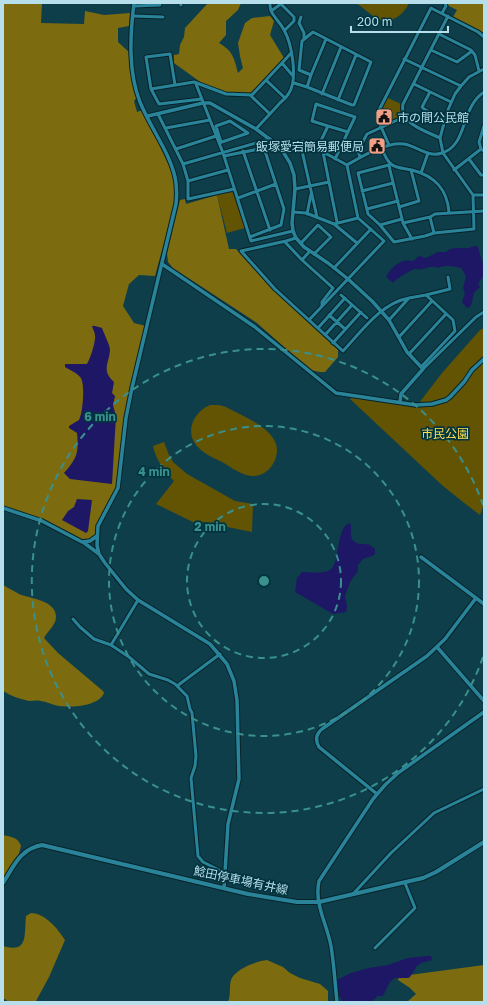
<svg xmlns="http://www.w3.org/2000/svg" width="487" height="1005" font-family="'Golos Text','Noto Sans JP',sans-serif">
  <rect width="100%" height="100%" fill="#0e3e4a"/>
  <path fill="#635404" d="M356,3h53c-4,10 -17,21 -28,17 -9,-3 -17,-12 -25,-17z
    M386,97l15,7 -1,6 2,6 -10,5 -1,-2 -1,1 -2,-5 -8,-1z
    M231,191l2,2 12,35 -18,5 -10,-38z
    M484,328v176l-4,11 -17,-13 -20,-16 -93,-87 2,-2 64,10 26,-34 38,-43z
    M210,405h9l7,2c16,9 52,22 51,44 -1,16 -15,29 -31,24 -9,-3 -17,-9 -24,-13 -8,-4 -18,-8 -24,-15 -14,-14 -5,-35 12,-42z
    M164,442l5,13 4,7 14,12 48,27 18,3 -1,28 -49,-10 -8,1 -39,-19 18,-23c-10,-10 -18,-21 -21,-35z"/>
  <path fill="#7d6b10" d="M3,3h39l-1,20 43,1 1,-13 19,4 26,-2 -1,13 -11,2v14l12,11 7,44 -3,4 3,11 6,-2 27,58 6,20 -2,18 -19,70 -16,-1 -10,9 -6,22 11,17 12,3 -22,92 -8,68c-5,18 -18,29 -20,49l-7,5h-6l-40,-20 -40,-14z
    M208,3h33l-3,7 -12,11v14l-7,8c14,8 15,15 19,30l5,-5 -3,-12 -2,-13 7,-20 7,-5 18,-2 4,5 -4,14 14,23 -33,35h-24l-24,-9 -29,-21v-8l5,-1 1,-9 4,-8 1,-9z
    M446,3h38v30l-31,-16 4,-7 -8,-4z
    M217,195l12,54h7l37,41 65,60v7l-13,15h-5l-10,-2 -53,-47 -84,-55 -5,-6 -1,-9 13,-53 5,-1 1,5z
    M3,585c5,3 11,6 16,9 12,5 37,6 37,23 0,8 -9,15 -12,21l14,15 45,38 1,2c-5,13 -32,15 -45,13 -6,-1 -12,-4 -18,-5 -4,-1 -8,0 -12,0 -9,-2 -18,-5 -26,-10z
    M3,835c8,2 15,2 18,11l-6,22 -12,19z
    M31,913c14,0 27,16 34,27l-16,37 -13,24 -2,1h-25l-6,-4v-52c26,8 21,-12 23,-30z
    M267,960l16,7 7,6 10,5 20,6 8,7v11h-100c3,-7 1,-15 3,-22 4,-11 26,-19 36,-20z
    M484,965v37h-77l9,-8 -6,-6 -12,-8 1,-3 3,-1z"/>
  <path fill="#1e1766" d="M476,246l2,1 6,21v7l-6,9 2,3 -6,6 -2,9 -2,5 -3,1 -5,-6 3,-9 -2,-5 3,-12 -5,-8c-8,-2 -16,-3 -23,0 -7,-3 -10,0 -16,1 -2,1 -5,0 -7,0 -4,1 -19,10 -22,14l-7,-6c5,-10 15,-19 27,-16l6,-5 7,2 12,-6h8c6,-6 15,-3 23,-4 2,-1 4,-2 7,-2z
    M92,326h3l7,2c2,6 8,17 8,22 -1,14 -9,20 4,32l-2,11 3,3 -2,9 3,11 -4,68 -42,-5 -6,-6c13,-15 15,-20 13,-40l-8,-5v-2l10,-6c4,-8 6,-34 2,-42 -4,-5 -11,-8 -16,-11v-3h22c3,-4 9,-23 8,-28 0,-4 -2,-6 -3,-10z
    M77,499l15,1 -4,31 -2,2 -24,-13 6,-9 6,-4z
    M350,523c2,5 0,11 2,16 4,7 12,4 18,6 1,1 5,4 5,4v5l-3,2 -9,3 -5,6v6l-8,11 -5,14 2,10 -1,6 -13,2 -38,-22 2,-14 5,-6c7,0 21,2 28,-2 11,-7 5,-43 20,-47z
    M427,956h4l1,4 -11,3 -4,3 -7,11 -2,1h-13l-5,4 -7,14h-5l-7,6h-28l-4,-7 -2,-15 14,-7 18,-5 19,-3 20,-7z"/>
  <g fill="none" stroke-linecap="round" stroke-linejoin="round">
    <g stroke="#07232a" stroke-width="5">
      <path id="minor" d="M180,3l1,2
        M134,6l26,-1
        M271,11l10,-7 13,13v4l-9,9
        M442,13l4,-7 -1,-3
        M133,16l30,1
        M301,17l-2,6 5,10v6
        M439,34l32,16 4,5 4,16
        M431,50l26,12 15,-11
        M404,59l57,27
        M282,63l9,-10
        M311,75l15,-36
        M266,80l19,18
        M294,83l13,4 4,-12 -12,-5 3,-29 11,-9 58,30 -17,43h-2l-45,-18
        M196,84l27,69 28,88 42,-10
        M414,84l37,18
        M175,85l-5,-31 -24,3 5,32 8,15 43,-5
        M151,89l43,-7 32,12 26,1 30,-32 11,13
        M430,92l-8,15 2,2 21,11
        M322,94l19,-47
        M250,95l20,19
        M338,100l18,-45
        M158,114l25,50 5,17v18l46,-10
        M328,126l20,6
        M484,126l-5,16 2,7 3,2
        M166,128l44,-8
        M256,129c7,-8 15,-16 23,-25 3,-3 8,-7 10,-11 9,-14 3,-49 -5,-63 -5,-10 -15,-16 -14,-27
        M440,138c-14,-7 -41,-14 -37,-34l45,-88
        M300,142l17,75
        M219,143l29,-10 -18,-12 -14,5 5,16
        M389,145l-10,-23v-12l52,-102 47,24 6,5
        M280,147l23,-6 44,24 11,53 26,23 -75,79
        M382,148c2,6 4,12 9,16 6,5 14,4 21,6 23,6 35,19 37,42
        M176,149l40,-13
        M317,149l11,-23 -16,-5 4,-17 39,13 -20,42
        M243,151l27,79
        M323,152l14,70
        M224,156l40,-8 20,61 -3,16 -31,12
        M360,157l-2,-6 9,-17 37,-17
        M469,159l12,16h3
        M183,164l87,-25
        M390,164l-1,1 1,5 13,53 27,-6 5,-3 49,-3
        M347,165c14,-8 40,-24 57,-21 13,2 24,14 38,9 26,-8 18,-45 42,-61
        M389,165l-31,8 10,41 12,11 22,-6
        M454,170l27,-21
        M421,173l7,-20
        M188,181l40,-11
        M295,189l34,-7
        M362,191l31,-8
        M473,195h11
        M238,198l38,-14
        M399,207l20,-6 -8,-31
        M367,209l31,-8
        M293,212l13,1 28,11 24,-6
        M307,214l4,-20
        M430,217l4,16
        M403,223l9,16
        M334,224l23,19
        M380,225l14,17 31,-6 9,-3 40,-4 -1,-34 -30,-42 -3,-15 7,-26 8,-18 6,-8 8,-9 15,-8
        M296,238l-10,3 -45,10 34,38 68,62c18,-19 38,-48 66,-53
        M285,242l17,18 31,28 -11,14v4
        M301,243l17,-18 13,12 -17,17
        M302,260l8,-9
        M334,268l37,-39
        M341,295l26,23
        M426,295l24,-6 -2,-12
        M329,315l16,14
        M389,320l20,-22 17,-3 27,25 2,11 -34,36
        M318,328l27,-30
        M325,335l27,-30
        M399,337l33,-36
        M333,343l28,-31
        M409,354l37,-40
        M423,369l53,-52 8,-5
        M73,619l7,8 14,12 17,6 18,12 20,17 19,6 7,4 12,12 3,13 2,4 4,43 -1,10 -4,12 7,78 5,6 22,11
        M111,645l27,-45
        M177,686l43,-32
        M353,894l38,-41 43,-40 50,-24
        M375,948l40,-40 -10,-25"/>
    </g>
    <g stroke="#07232a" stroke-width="5.5">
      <path id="tertiary" d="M134,3c-4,33 -6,68 6,99 10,25 29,49 35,75 2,9 2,18 1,27l-44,184 -6,30 -8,70 -20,38 -1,19 2,9 6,9 21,26 12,11 72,44 17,20 7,17 3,19 2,79 -11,45 -4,64
        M148,116l55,-13h7l46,26 24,18 10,16 4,12 1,14 -3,34 1,8 3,7 8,9 24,16 20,16 24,22 17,19 18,32 16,17 -22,25 -1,8
        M162,264l93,63 81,66 80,12 16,-1 14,-4 4,-3 14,-15 8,-12 12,-11
        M3,508l39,13 40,21 8,-1 7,-5
        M83,542l16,12
        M421,557l63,47
        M437,647l47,54
        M377,794l-58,-47c-4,-7 -3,-13 3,-18l105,-73 18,-17 31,-41
        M337,1002c-2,-19 -3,-38 -6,-56 -4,-22 -17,-42 -12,-65l54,-82 12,-14 13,-12 86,-61"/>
    </g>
    <g stroke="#07232a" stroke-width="6">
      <path id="secondary" d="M3,883c11,-17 17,-34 39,-38l206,49 49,8h22l104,-24 13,-6 48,-30"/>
    </g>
    <use href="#minor" stroke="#29849a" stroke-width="3"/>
    <use href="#tertiary" stroke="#29849a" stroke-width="3.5"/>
    <use href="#secondary" stroke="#29849a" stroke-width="4"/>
  </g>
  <g fill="none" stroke="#39908d" stroke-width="2" stroke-dasharray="7 5">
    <circle cx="264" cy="581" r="77"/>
    <circle cx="264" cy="581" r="155"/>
    <path d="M483 657A232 232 0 1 1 483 505"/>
  </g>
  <defs>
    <g id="civic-square" transform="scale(0.9)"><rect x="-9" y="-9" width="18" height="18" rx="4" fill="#f39f85" stroke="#00343f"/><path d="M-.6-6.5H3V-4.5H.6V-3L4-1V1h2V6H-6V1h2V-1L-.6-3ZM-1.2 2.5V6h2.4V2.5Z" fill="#111"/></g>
  </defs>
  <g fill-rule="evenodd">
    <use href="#civic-square" x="384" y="117"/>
    <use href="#civic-square" x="377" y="146"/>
  </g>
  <g text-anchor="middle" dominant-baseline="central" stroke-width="3.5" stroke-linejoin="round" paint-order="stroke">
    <g font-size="12" fill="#b7dfeb" stroke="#00343f" text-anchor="start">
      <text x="397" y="117">市の間公民館</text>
      <text x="364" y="146" text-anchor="end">飯塚愛宕簡易郵便局</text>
    </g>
    <g font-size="12" fill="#fee050" stroke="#00343f">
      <text x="445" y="433">市民公園</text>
    </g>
    <g font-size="12" fill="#b7dfeb" stroke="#00343f">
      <text transform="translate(241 880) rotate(12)">鯰田停車場有井線</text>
    </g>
  </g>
  <circle cx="264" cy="581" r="6" fill="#39908d" stroke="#00343f" stroke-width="2"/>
  <g font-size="12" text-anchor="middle" font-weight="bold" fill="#39908d" stroke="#00343f" stroke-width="3.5" stroke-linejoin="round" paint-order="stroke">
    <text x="100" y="421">6 min</text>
    <text x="154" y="476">4 min</text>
    <text x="210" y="531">2 min</text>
  </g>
  <rect width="487" height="1005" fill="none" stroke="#b7dfeb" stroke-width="8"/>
  <path d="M351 26v6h97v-6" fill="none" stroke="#b7dfeb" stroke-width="2"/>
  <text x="357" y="26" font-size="12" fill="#b7dfeb" stroke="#00343f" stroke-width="3" paint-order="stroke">200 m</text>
</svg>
